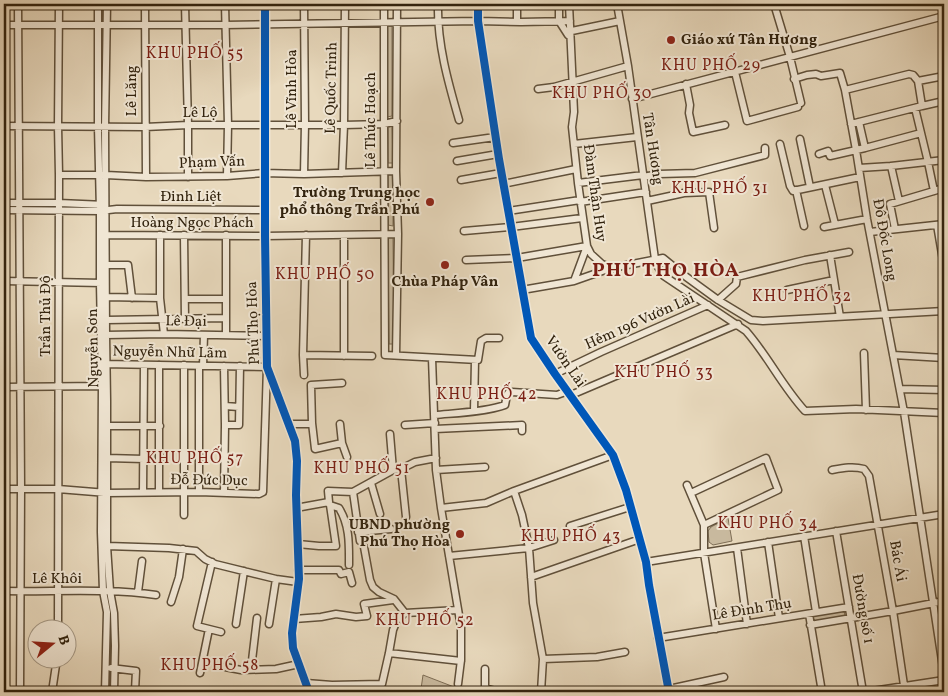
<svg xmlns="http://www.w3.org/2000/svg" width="948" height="696" font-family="Vollkorn,serif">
  <rect width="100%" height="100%" fill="#e8d9bd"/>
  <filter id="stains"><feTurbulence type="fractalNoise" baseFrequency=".004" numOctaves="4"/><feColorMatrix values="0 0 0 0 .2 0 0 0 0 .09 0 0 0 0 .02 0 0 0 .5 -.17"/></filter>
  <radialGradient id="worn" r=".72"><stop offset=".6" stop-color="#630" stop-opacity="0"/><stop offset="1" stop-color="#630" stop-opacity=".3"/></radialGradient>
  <path fill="#c9ba9f" stroke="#7e6e56" d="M392,25v91l-5,1v-91z
    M388,125h4l1,38h-5z
    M388,173h5v53l-5,-1z
    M388,237h5l1,107h-5z
    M728,518l4,23 -19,4 -4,-3 -1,-11 3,-4z
    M844,610l1,6 -31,5 -1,-6z
    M423,675l44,17h-51v-2l5,-1z"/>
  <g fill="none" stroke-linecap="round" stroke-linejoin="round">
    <g stroke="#60503a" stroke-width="9">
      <path id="minor" d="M18,4l3,485 -1,203
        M98,4v123l2,84v72l2,103 -1,146 2,59 4,21 -2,80
        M107,4l-2,123 1,208 1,66v145l3,45 4,22 1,33 -1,46
        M145,4l1,173
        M185,4l3,121v52
        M225,4l3,121 -1,51
        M265,4v232l2,131 28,74 2,20 -1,34 3,84 -7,54 1,15 16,44
        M304,4l1,120 -1,50
        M384,4v120l1,231 93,5 3,-19 5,-3h13
        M438,4c-1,39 10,78 21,116
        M478,4v17l21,138 32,179 24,36 58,81 13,35 20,72 3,23 20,107
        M517,4v18
        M559,4v17l9,14
        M569,4l5,108 -2,15 6,56 9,63 4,8 11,10 10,4 51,-10 22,18 33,24 33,20 12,1 181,-10
        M617,4l11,62 27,193 3,8 6,9 82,55c22,25 36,55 59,80l51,-2 88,4
        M774,4l16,53 11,46
        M4,25h221l253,-4 43,1 49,-1
        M567,32l53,-11
        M735,72l12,49 51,-14
        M794,79l13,-4 9,-1 5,2 19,-3 5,17 11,60 11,69 37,193 40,262
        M686,84l4,21 -1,8 4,19 32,-7
        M538,89l16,-2 74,-21
        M845,90l64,-16 4,1 5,6
        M632,99l312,-83
        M922,106l-4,-25 26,-5
        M915,108l13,54 6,29
        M851,124l71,-18 22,-5
        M4,126l141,1 43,-2h156l40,-1 13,-3
        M800,139l10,48
        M453,143l42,-6
        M574,144l63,-7
        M780,144l10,42 3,5 67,-14
        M865,148l56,-15
        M819,154l9,-3 2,5 35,-8 -6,-26
        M457,161l41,-7
        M891,166l8,35
        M859,168l32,-2 53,-6
        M342,173l2,-48 1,-121
        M59,175h47l40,2 81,-1 37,-3 40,1 92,-3
        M643,177l16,-3 36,-1 70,-18v-7
        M461,180l40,-7
        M578,183l65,-8
        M503,184l73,-15
        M825,185l10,39
        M796,190l8,36
        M647,201l37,-8 25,-1 5,36
        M580,202l66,-10
        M4,203h55l46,2
        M4,210l96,1 17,-2 148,1
        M508,211l72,-11
        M937,225l7,41
        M824,227l43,-8
        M895,229l-5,-25 54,-16
        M464,231l47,-4 71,-9
        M870,232l74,-8
        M106,235l159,1 133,-2
        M160,235v63l4,36
        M184,235l1,84
        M226,235v100
        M830,255l10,62
        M466,260l51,-2 70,-12 -13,35
        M106,265h22l4,33
        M4,281l98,2
        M522,290l52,-9 37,-13
        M787,290l47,-10
        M106,297l54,1
        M185,299h41
        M718,300l18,-16 1,-7 68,-17 44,-8
        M107,320l119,-2
        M106,335l58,-1 103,2
        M864,353l2,57
        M303,355l69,1
        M396,355l2,-121 -2,-63 1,-167
        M893,355l51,3
        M344,356v-121
        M432,358l4,112 5,38 20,119v33l-3,24
        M184,365v150
        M203,366l1,-31
        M555,374l46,-22 107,-47
        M304,375l-1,-20 3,-120
        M342,383l-31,2 1,38 3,26 27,-6 5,14
        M4,387l98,-1
        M900,389l44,1
        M571,395l167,-71
        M225,406l14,1
        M474,411l1,-51
        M435,415c21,-2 51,-3 70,-10l2,-10 2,-3h3l45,3 11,-4
        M289,424h23
        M340,424l2,19
        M225,425h14l1,-59
        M405,425l30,-2
        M107,426h53
        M435,429l87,-4v6
        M390,434l3,36
        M107,458l37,1
        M401,469l5,48
        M436,470l49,-3
        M832,470c11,-2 21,-4 32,-1l5,7 24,135 12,81
        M371,483l9,31
        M687,485l17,40v28l12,76
        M4,489h54l49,4 92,-1 60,2 4,-2 4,-125 -164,-3
        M514,491l8,24 7,33 4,55 10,56 -2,33
        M143,492l1,-127
        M159,492v-127
        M199,492v-126
        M353,492l7,49
        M224,493l1,-68 -1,-59
        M691,493l75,-35 12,32 -74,35
        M329,504l1,1 9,3c11,18 10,37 10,57
        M296,508l33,-6 -1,-11 25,1 40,-22 8,-1 14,-7 21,-4
        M441,508l45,-5 28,-12 99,-36
        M570,526l60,-19
        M836,531l27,161
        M358,532l33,-3
        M804,536l12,76
        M768,542l11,76
        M298,544l21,2h17l-6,-41
        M107,546l62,2 27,3 9,8 10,5 61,15 22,3
        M737,548l10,76
        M449,556l80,-8 25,-8
        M646,562l298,-48
        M298,570h41l2,4 8,-2 3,11
        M531,577l109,-38
        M4,591c50,1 103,-3 152,4
        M138,592l4,-31
        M171,602l8,-25 4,-28
        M405,613l53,-3
        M809,614l13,78
        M294,619l27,-2 15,-3 20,3 11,-1 -3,-12 29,-4
        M236,624l8,-53
        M269,624l7,-45
        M810,625l83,-14 51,-10
        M58,628l1,-453 -1,-49 1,-122
        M209,629l12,3
        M658,638l191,-31
        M389,653l72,8
        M543,659l54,-2 28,-5
        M225,667l16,3 35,-1 23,-5
        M111,668l25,3 -1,20 1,1
        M251,669l6,-51
        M485,669v19l14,4
        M200,673l9,-44 -12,-3 15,-64
        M306,683l26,2 50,-1 7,-31 4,-23 4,-10 8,-7 -11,-14 -15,-7 -6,-5 -3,-7 -6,-33
        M669,689l55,-12
        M4,692h3
        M52,692l5,-34
        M866,692l78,-12"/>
    </g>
    <use href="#minor" stroke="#f0e6d4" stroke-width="6"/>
    <g stroke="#f0e6d4" stroke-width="11">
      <path id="cycleway" d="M265,4v232l2,131 28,74 2,20 -1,34 3,84 -7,54 1,15 16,44
        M478,4v17l21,138 32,179 24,36 58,81 13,35 20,72 3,23 20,107"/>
    </g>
    <use href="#cycleway" stroke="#0057b8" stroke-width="8"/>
  </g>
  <g fill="#8f2418" stroke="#f0e6d4" stroke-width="2">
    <circle cx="671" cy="40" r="5"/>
    <circle cx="430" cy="202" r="5"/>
    <circle cx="445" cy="265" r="5"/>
    <circle cx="460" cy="534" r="5"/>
  </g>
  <g text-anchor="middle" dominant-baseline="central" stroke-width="4" stroke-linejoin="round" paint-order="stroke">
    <g font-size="15" font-weight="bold" fill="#32230e" stroke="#f0e6d4" text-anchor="end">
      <text x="681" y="40" text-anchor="start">Giáo xứ Tân Hương</text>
      <text x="420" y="193">Trường Trung học<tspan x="420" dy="17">phổ thông Trần Phú</tspan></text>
      <text x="445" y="282" text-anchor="middle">Chùa Pháp Vân</text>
      <text x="450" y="525">UBND phường<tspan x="450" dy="17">Phú Thọ Hòa</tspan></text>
    </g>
    <g font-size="15" fill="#32230e" stroke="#f0e6d4">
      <text transform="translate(332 88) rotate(-89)">Lê Quốc Trinh</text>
      <text transform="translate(292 89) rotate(-90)">Lê Vĩnh Hòa</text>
      <text transform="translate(132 91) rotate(-90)">Lê Lăng</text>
      <text x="200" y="113">Lê Lộ</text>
      <text transform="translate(371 120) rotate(-90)">Lê Thúc Hoạch</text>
      <text transform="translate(652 149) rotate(81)">Tân Hương</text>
      <text transform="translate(212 163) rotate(-2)">Phạm Vấn</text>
      <text transform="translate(594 193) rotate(82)">Đàm Thận Huy</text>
      <text x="191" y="197">Đinh Liệt</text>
      <text x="192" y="223">Hoàng Ngọc Phách</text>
      <text transform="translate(884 240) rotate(80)">Đô Đốc Long</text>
      <text transform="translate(46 316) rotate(-90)">Trần Thủ Độ</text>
      <text transform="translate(186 322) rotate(1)">Lê Đại</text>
      <text transform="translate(640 322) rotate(-24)">Hẻm 196 Vườn Lài</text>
      <text transform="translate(254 323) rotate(-92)">Phú Thọ Hòa</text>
      <text transform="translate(94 348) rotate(-91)">Nguyễn Sơn</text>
      <text transform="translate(170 353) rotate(1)">Nguyễn Nhữ Lãm</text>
      <text transform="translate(565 362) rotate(55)">Vườn Lài</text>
      <text transform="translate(209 481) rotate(1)">Đỗ Đức Dục</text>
      <text transform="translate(897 561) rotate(80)">Bác Ái</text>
      <text x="57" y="579">Lê Khôi</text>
      <text transform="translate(862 609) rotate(80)">Đường số 1</text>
      <text transform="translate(752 610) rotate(-9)">Lê Đình Thụ</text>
    </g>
    <g font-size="16" letter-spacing="1" fill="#7a1f14" stroke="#f0e6d4">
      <text x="195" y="54">KHU PHỐ 55</text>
      <text x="711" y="66">KHU PHỐ 29</text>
      <text x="602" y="94">KHU PHỐ 30</text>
      <text x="720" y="189">KHU PHỐ 31</text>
      <text x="325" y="275">KHU PHỐ 50</text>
      <text x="802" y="297">KHU PHỐ 32</text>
      <text x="664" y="373">KHU PHỐ 33</text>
      <text x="487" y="395">KHU PHỐ 42</text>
      <text x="195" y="459">KHU PHỐ 57</text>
      <text x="362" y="469">KHU PHỐ 51</text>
      <text x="768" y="524">KHU PHỐ 34</text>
      <text x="571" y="537">KHU PHỐ 43</text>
      <text x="425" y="621">KHU PHỐ 52</text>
      <text x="210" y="666">KHU PHỐ 58</text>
    </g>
    <g font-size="20" font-weight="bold" letter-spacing="1" fill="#7a1f14" stroke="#f0e6d4">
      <text x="666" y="271">PHÚ THỌ HÒA</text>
    </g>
  </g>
  <rect width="948" height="696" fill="none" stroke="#e8d9bd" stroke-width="20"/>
  <rect x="5" y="5" width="938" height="686" fill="none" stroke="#32230e" stroke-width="2.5"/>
  <rect x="10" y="10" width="928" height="676" fill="none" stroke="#32230e"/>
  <g transform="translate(52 644) rotate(72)"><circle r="24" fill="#f0e6d4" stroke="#a49885"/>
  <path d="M0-4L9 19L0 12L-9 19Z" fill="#8f2418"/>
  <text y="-8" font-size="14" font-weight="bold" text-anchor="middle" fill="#32230e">B</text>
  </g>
  <rect width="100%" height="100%" filter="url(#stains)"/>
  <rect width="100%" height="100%" fill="url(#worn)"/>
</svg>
